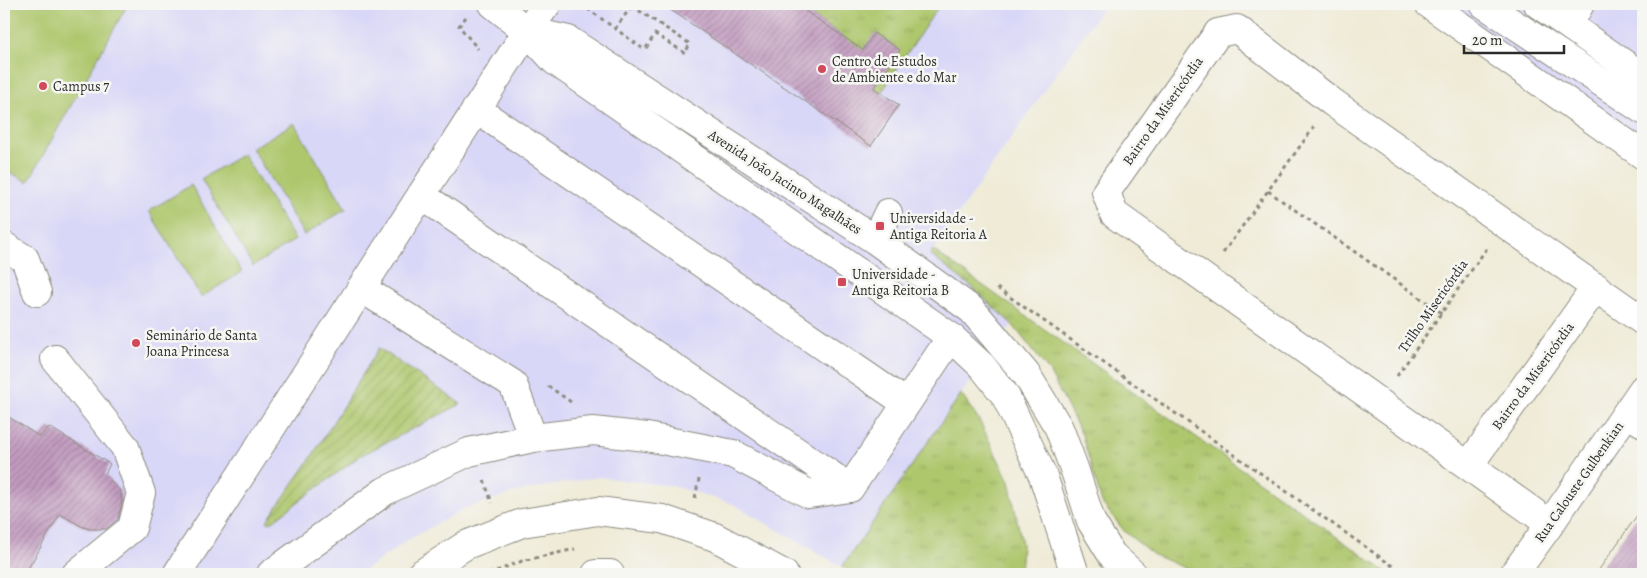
<svg xmlns="http://www.w3.org/2000/svg" width="1647" height="578" font-family="Alegreya,serif">
  <defs>
    <pattern id="grass-tufts" width="24" height="20" patternUnits="userSpaceOnUse" patternTransform="scale(1.25)"><rect width="24" height="20" fill="#aec76d"/><path d="M3 7l-1-3M5 7V3M7 7l1-3M15 17l-1-3M17 17v-4M19 17l1-3" fill="none" stroke="#96ab5f"/></pattern>
    <pattern id="garden-furrows" width="10" height="10" patternUnits="userSpaceOnUse" patternTransform="scale(1.25)"><rect width="10" height="10" fill="#aec76d"/><path d="M-1 1l2-2M0 10L10 0M9 11l2-2" fill="none" stroke="#96ab5f"/></pattern>
    <pattern id="building-hatch" width="6" height="6" patternUnits="userSpaceOnUse" patternTransform="scale(1.25)"><rect width="6" height="6" fill="#c29bc0"/><path d="M-1 1l2-2M0 6l6-6M5 7l2-2" fill="none" stroke="#9e7f9c"/></pattern>
  </defs>
  <rect width="100%" height="100%" fill="#f6f6f2"/>
  <filter id="ink" filterUnits="userSpaceOnUse"><feTurbulence type="fractalNoise" baseFrequency=".02" numOctaves="2"/><feDisplacementMap in="SourceGraphic" scale="10" xChannelSelector="R" yChannelSelector="G"/><feConvolveMatrix kernelMatrix="1 2 1 2 8 2 1 2 1" color-interpolation-filters="sRGB"/></filter>
  <filter id="wash" filterUnits="userSpaceOnUse"><feTurbulence type="fractalNoise" baseFrequency=".0096" numOctaves="4" result="noise"/><feDisplacementMap in="SourceGraphic" scale="20" xChannelSelector="R" yChannelSelector="G"/><feGaussianBlur stdDeviation="1.12" result="paint"/><feColorMatrix in="noise" values="0 0 0 0 0 0 0 0 0 0 0 0 0 0 0 0 0 1.4 0 .05"/><feComposite in="paint" operator="in"/></filter>
  <g filter="url(#wash)">
    <rect width="100%" height="100%" fill="#efebd7"/>
    <path fill="#d9d7f7" d="M4,4h1101l-172,246 456,324h-190l-45,-19 -29,-23 -23,-29 -20,-68 -33,-64 -37,-47 -51,70 -119,173 -109,-63 -59,-18 -76,-9 -78,14 -57,18 -55,31 -49,34h-355z
      M1412,4h231v155z"/>
    <path fill="url(#grass-tufts)" stroke="#6c794c" d="M795,4h145l-59,89 -7,-5 25,-38 -24,-17 -12,17z
      M933,250l456,324h-190l-45,-19 -29,-23 -23,-29 -20,-68 -33,-64 -37,-47 -44,-40 -38,-29z
      M961,394l19,28 29,59 13,63 -2,30h-165l-13,-7z"/>
    <path fill="url(#garden-furrows)" stroke="#6c794c" d="M379,348l82,56 -101,52 -90,67 -3,-2 44,-63z"/>
    <path fill="#aec76d" stroke="#6c794c" d="M4,4h124l-100,178 -24,-13z
      M294,123l52,86 -42,26 -52,-87z
      M243,154l52,86 -42,26 -52,-87z
      M191,185l51,87 -41,25 -52,-86z"/>
    <g id="blocks">
      <path fill="url(#building-hatch)" d="M662,4h133l68,46 11,-17 26,17 -26,38 25,17 -28,41z
        M4,414l36,23 9,-10 61,37 -5,10 15,17 2,11 -4,17 -12,10h-16l-9,-3 -21,-12 -35,60h-21z
        M1643,507v67h-47z"/>
    </g>
  </g>
  <g filter="url(#ink)">
    <use href="#blocks" fill-opacity="0" stroke="#8d8b81" stroke-width="1"/>
    <g fill="none" stroke-linecap="round" stroke-linejoin="round">
      <g stroke="#8d8b81" stroke-width="30">
        <path id="minor" d="M493,4l34,27 28,30 396,276 31,29 23,29 38,81 32,98
          M1429,4l214,151
          M1484,4l159,106
          M1538,4l105,73
          M1569,25l11,-21
          M527,31l41,9 307,200 97,70 54,64 33,54 16,43 16,50 21,34 21,19
          M476,109l430,294
          M421,195l429,293
          M875,240l13,-27
          M4,246l21,13 12,33
          M361,288l152,96 20,54
          M55,359l70,88 16,46 -9,35 -56,46
          M1627,413l16,10
          M1469,465l127,-178
          M1550,524l-436,-310 -8,-22 112,-159 19,-4 95,73 311,219
          M177,574l350,-543 20,-27
          M271,574l114,-83 84,-39 64,-14 60,-7 54,6 86,17 76,40 41,-6 101,-151"/>
      </g>
      <g stroke="#8d8b81" stroke-width="30">
        <path id="major" d="M421,574l45,-29 56,-22 76,-12 64,8 53,18 69,37
          M596,574h14
          M1514,574l36,-50 93,-135"/>
      </g>
      <path stroke="#8d8b81" stroke-width="3" stroke-dasharray="4 4" stroke-linecap="butt" d="M581,4l61,44
        M632,6l58,38 -5,9 -30,-19 -10,16
        M466,17l-7,9 19,23
        M615,29l18,-25
        M1268,191l174,122
        M1223,253l91,-126
        M997,288l407,286
        M1397,376l90,-128
        M548,386l23,16
        M484,480l8,23
        M695,498l4,-19
        M489,574l33,-13 53,-12"/>
      <use href="#minor" stroke="#fff" stroke-width="28"/>
      <use href="#major" stroke="#fff" stroke-width="28"/>
    </g>
  </g>
  <g fill="#d1495b" stroke="#f6f6f2" stroke-width="2">
    <circle cx="822" cy="69" r="5"/>
    <circle cx="43" cy="86" r="5"/>
    <rect x="875" y="221" width="10" height="10" rx="2.5"/>
    <rect x="837" y="277" width="10" height="10" rx="2.5"/>
    <circle cx="136" cy="343" r="5"/>
  </g>
  <g text-anchor="middle" dominant-baseline="central" stroke-width="5" stroke-linejoin="round" paint-order="stroke">
    <g font-size="14" fill="#2b2b2b" stroke="#f6f6f2" text-anchor="start">
      <text x="832" y="61">Centro de Estudos<tspan x="832" dy="16">de Ambiente e do Mar</tspan></text>
      <text x="53" y="86">Campus 7</text>
      <text x="890" y="218">Universidade -<tspan x="890" dy="16">Antiga Reitoria A</tspan></text>
      <text x="852" y="274">Universidade -<tspan x="852" dy="16">Antiga Reitoria B</tspan></text>
      <text x="146" y="335">Seminário de Santa<tspan x="146" dy="16">Joana Princesa</tspan></text>
    </g>
    <g font-size="14" fill="#2b2b2b" stroke="#f6f6f2">
      <text transform="translate(1163 111) rotate(-55)">Bairro da Misericórdia</text>
      <text transform="translate(785 182) rotate(33)">Avenida João Jacinto Magalhães</text>
      <text transform="translate(1433 306) rotate(-55)">Trilho Misericórdia</text>
      <text transform="translate(1533 376) rotate(-54)">Bairro da Misericórdia</text>
      <text transform="translate(1579 482) rotate(-55)">Rua Calouste Gulbenkian</text>
    </g>
  </g>
  <rect width="1647" height="578" fill="none" stroke="#f6f6f2" stroke-width="20"/>
  <path d="M1464 45v8h100v-8" fill="none" stroke="#2b2b2b" stroke-width="2.5"/>
  <text x="1472" y="45" font-size="15" fill="#2b2b2b" stroke="#f6f6f2" stroke-width="4" paint-order="stroke">20 m</text>
</svg>
